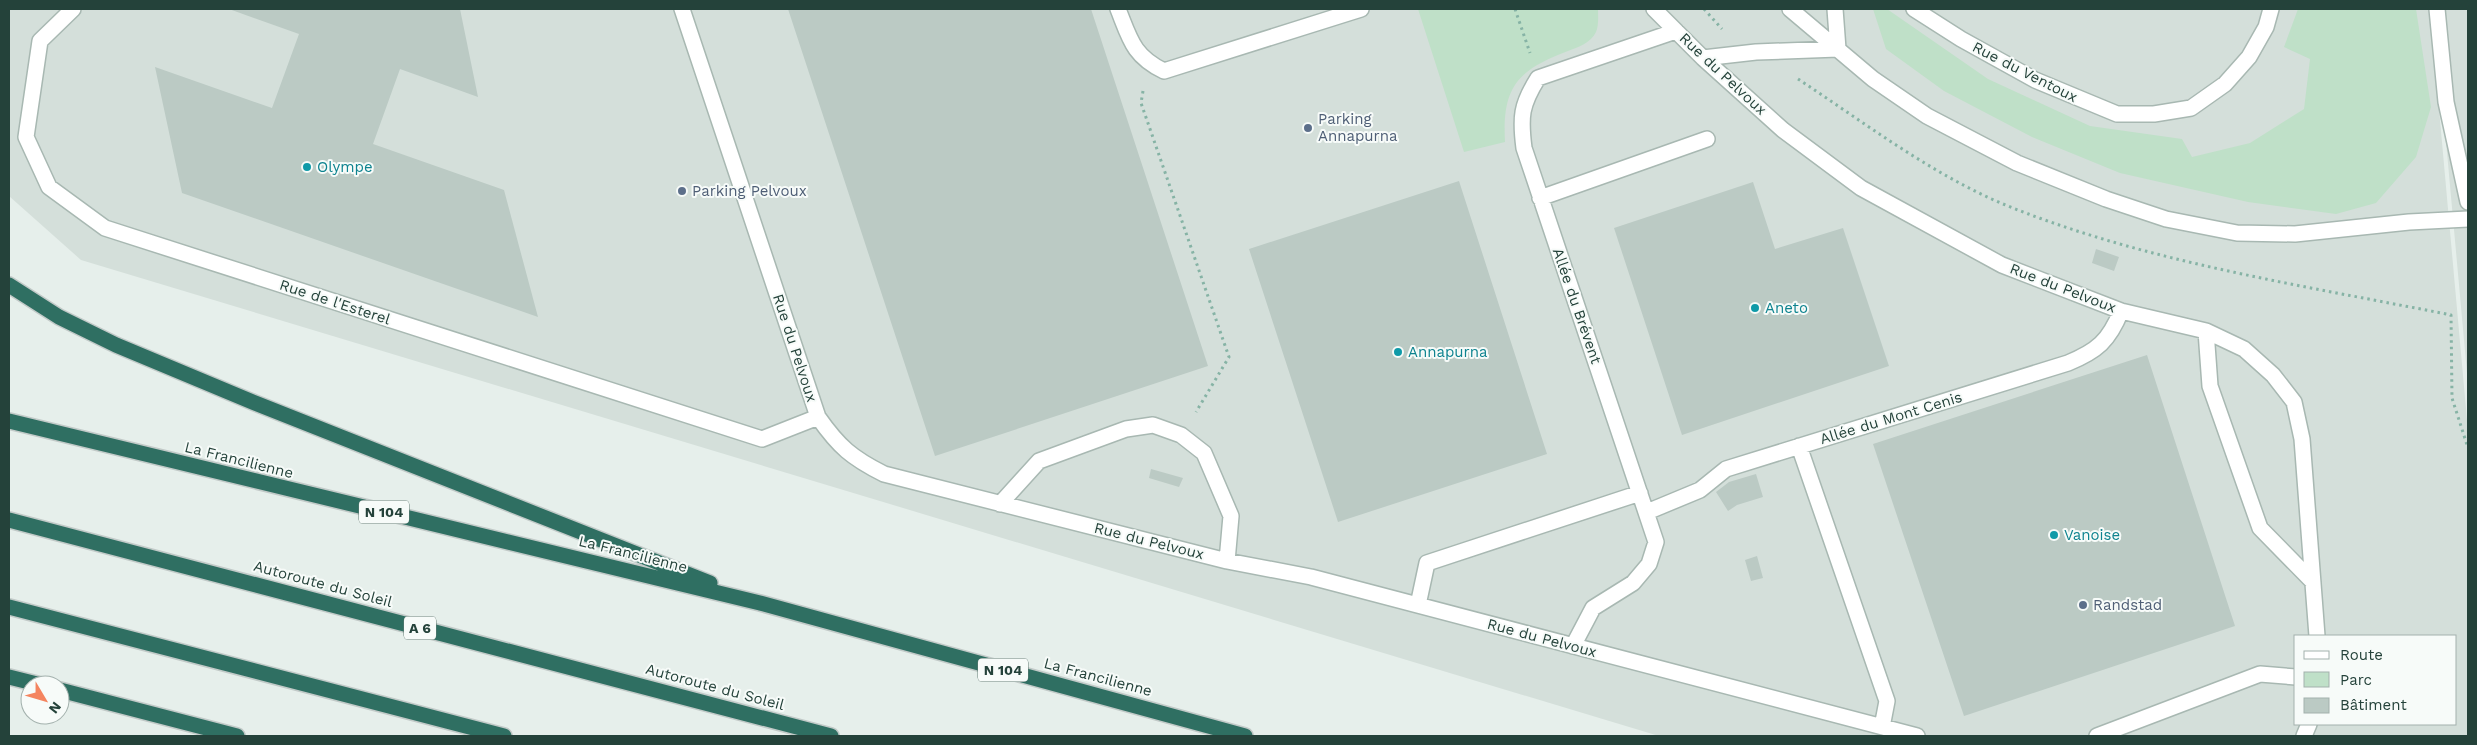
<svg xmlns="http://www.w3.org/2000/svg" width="2477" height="745" font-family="'Work Sans',sans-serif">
  <rect width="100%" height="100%" fill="#e6efeb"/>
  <path fill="#d4dfda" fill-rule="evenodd" d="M9,9h2421l38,422v305h-809l-1578,-476 -72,-64zM2296,636h160v88h-160z
    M2434,9h34v375z"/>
  <path fill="#bfe0c8" d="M1418,9h180c0,7 1,16 -2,23 -5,11 -18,15 -28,19 -50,19 -66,35 -63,91l-41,10z
    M1873,9h14l101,70 102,47 92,13 10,18 58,-14 54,-34 6,-50 -26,-12 14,-38h118l15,98 -15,50 -40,46 -40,11 -88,-12 -128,-29 -88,-36 -88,-46 -58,-42z"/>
  <path fill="#bbcac4" d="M229,9h231l18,88 -78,-28 -27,75 131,46 34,127 -356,-124 -27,-126 117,41 27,-74z
    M788,9h303l117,357 -273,90z
    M1459,181l88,273 -209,68 -89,-273z
    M1753,182l22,67 68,-21 46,138 -207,69 -68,-207z
    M2096,249l23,8 -5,14 -22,-8z
    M2147,355l88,271 -271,90 -91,-272z
    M1151,469l32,9 -4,9 -30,-9z
    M1756,474l7,23 -26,8 -9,6 -12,-19 13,-10z
    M1757,556l6,22 -12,3 -6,-21z"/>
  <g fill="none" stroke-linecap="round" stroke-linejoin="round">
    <g stroke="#a8b8b2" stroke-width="18">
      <path id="minor" d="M73,9l-33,32 -14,96 23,50 56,41 657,211 56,-22
        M682,9l136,408c21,30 34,41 66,57l343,87 84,16 606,159
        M1118,9c12,30 15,47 46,62l197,-62
        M1654,9l49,49 80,72 78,58 141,77 119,46 85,20 38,18 29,26 21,27 8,37 15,197
        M1790,9l83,70 54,37 90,47 89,36 60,20 71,14 58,1 114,-12 59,-3
        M1914,9l47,30 74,41 82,34h37l37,-6 34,-24 24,-27 17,-30 5,-18
        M2437,9l9,93 22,100
        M1703,58l53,-6 82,-3 -3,-40
        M1540,198l167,-59
        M2206,331l4,55 50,142 53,54
        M1799,446l88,255 -5,26
        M1000,504l39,-43 87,-32 27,-4 28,10 23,18 27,63 -4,45
        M1647,512l53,-22 26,-21 342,-106c29,-12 41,-22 53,-52
        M1418,605l9,-42 213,-70
        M1573,646l20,-38 40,-25 16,-19 7,-22 -132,-394c-4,-31 -3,-43 14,-70l138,-47
        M2097,736l163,-62 36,3
        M2304,736l5,-12"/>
    </g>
    <g stroke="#c2cac8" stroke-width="18">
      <path id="highway" d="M9,285l50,32 57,28 139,58 455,180
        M9,421l751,182 485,133
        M9,520l822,216
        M9,607l495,129
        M9,677l32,8
        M60,690l177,46"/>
    </g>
    <path stroke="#86b3a5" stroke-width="3" stroke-dasharray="2.5 4" stroke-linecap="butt" d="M1515,9l15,44
      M1704,9l18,20
      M1798,79c70,46 141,101 220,131 139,54 288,76 433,105l1,83 16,50
      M1143,91l-2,12 88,254 -33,55"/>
    <use href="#minor" stroke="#fff" stroke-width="15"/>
    <use href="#highway" stroke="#2f6f62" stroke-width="15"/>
  </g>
  <g fill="#5c6f8a" stroke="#f7fbf9" stroke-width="2">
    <circle cx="1308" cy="128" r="5"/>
    <circle cx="682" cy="191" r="5"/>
    <circle cx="2083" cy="605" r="5"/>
  </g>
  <g fill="#0f9aa8" stroke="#f7fbf9" stroke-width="2">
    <circle cx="307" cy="167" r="5"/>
    <circle cx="1755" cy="308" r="5"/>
    <circle cx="1398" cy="352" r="5"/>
    <circle cx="2054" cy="535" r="5"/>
  </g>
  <g text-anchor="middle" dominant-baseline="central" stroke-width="4" stroke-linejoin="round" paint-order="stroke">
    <g fill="#f7fbf9" stroke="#637a73" stroke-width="1">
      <rect x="359" y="500.5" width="50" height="23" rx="4"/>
      <rect x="404" y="616.5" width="32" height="23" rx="4"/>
      <rect x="978" y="658.5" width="50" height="23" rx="4"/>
    </g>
    <g font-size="14" font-weight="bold" fill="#24423a">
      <text x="384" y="512">N 104</text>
      <text x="420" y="628">A 6</text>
      <text x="1003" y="670">N 104</text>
    </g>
    <g font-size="15" fill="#24423a" stroke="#f7fbf9">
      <text transform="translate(2025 72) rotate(27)">Rue du Ventoux</text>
      <text transform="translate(1723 74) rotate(43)">Rue du Pelvoux</text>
      <text transform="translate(2063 288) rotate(21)">Rue du Pelvoux</text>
      <text transform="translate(335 302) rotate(18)">Rue de l'Esterel</text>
      <text transform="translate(1577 306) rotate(71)">Allée du Brévent</text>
      <text transform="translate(795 348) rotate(72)">Rue du Pelvoux</text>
      <text transform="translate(1891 418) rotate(-17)">Allée du Mont Cenis</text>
      <text transform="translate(239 460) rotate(14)">La Francilienne</text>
      <text transform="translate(1149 541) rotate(14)">Rue du Pelvoux</text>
      <text transform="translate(633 554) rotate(14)">La Francilienne</text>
      <text transform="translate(323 584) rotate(15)">Autoroute du Soleil</text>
      <text transform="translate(1542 638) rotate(15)">Rue du Pelvoux</text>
      <text transform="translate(1098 677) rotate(15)">La Francilienne</text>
      <text transform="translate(715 687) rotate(15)">Autoroute du Soleil</text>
    </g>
    <g font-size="15" fill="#4e5e75" stroke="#f7fbf9" text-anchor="start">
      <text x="1318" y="119">Parking<tspan x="1318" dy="17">Annapurna</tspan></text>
      <text x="692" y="191">Parking Pelvoux</text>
      <text x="2093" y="605">Randstad</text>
    </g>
    <g font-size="15" fill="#0d838f" stroke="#f7fbf9" text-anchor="start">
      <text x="317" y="167">Olympe</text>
      <text x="1765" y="308">Aneto</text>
      <text x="1408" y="352">Annapurna</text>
      <text x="2064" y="535">Vanoise</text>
    </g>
  </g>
  <rect width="2477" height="745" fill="none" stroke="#24423a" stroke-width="20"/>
  <rect x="2294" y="635" width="162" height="90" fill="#f7fbf9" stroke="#a3b1ad"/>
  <rect x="2304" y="651" width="25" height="8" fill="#ffffff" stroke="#a3b1ad"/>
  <text x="2340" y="660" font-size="15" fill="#24423a">Route</text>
  <rect x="2304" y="672" width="25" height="15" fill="#bfe0c8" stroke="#a3b1ad"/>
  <text x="2340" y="685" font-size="15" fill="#24423a">Parc</text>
  <rect x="2304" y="698" width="25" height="15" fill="#bbcac4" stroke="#a3b1ad"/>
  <text x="2340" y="710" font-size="15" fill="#24423a">Bâtiment</text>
  <g transform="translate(45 700) rotate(128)"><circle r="24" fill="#f7fbf9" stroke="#a3b1ad"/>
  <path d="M0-4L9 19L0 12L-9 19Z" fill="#f4845f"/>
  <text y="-8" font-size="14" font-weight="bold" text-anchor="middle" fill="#24423a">N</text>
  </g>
</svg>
